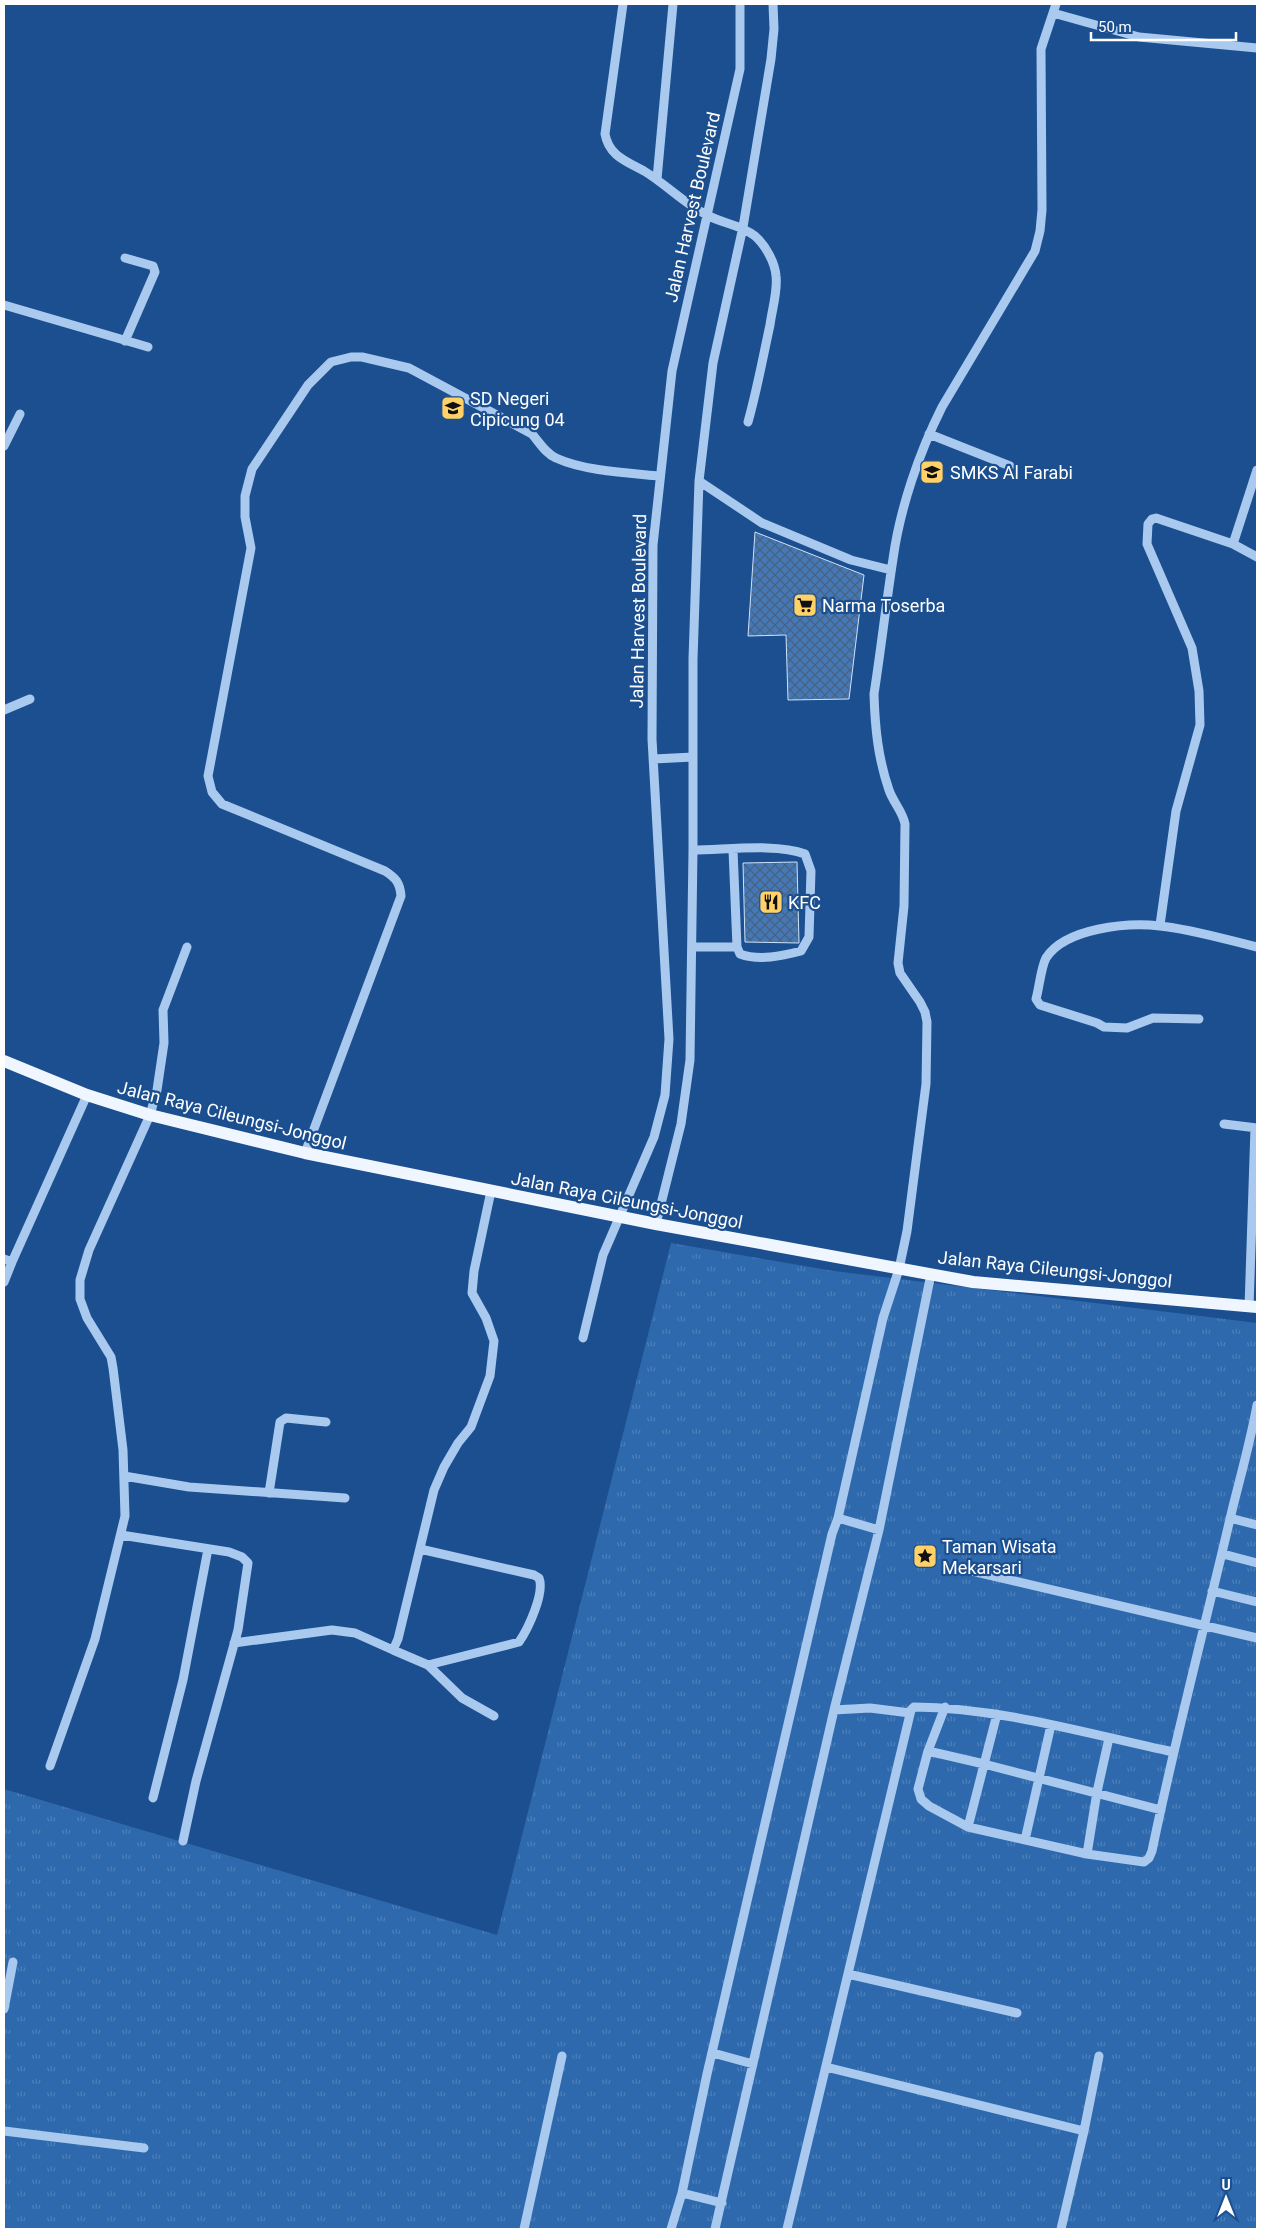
<svg xmlns="http://www.w3.org/2000/svg" width="1261" height="2233" font-family="Roboto,sans-serif">
  <defs>
    <pattern id="park-tufts" width="24" height="20" patternUnits="userSpaceOnUse" patternTransform="scale(1.25)"><rect width="24" height="20" fill="#2e69ad"/><path d="M3 7l-1-3M5 7V3M7 7l1-3M15 17l-1-3M17 17v-4M19 17l1-3" fill="none" stroke="#4d80b9"/></pattern>
    <pattern id="building-cross-hatch" width="8" height="8" patternUnits="userSpaceOnUse" patternTransform="scale(1.25)"><rect width="8" height="8" fill="#4478b7"/><path d="M0 0l8 8M0 8l8-8" fill="none" stroke="#486282"/></pattern>
  </defs>
  <rect width="100%" height="100%" fill="#1b4f8f"/>
  <path fill="url(#park-tufts)" d="M671,1243l163,28 423,52v906h-1253v-440l493,146z"/>
  <path fill="url(#building-cross-hatch)" stroke="#cfe3fa" d="M755,532l109,43 -15,124 -61,1 -2,-65 -38,1z
    M797,862l2,81 -54,-1 -2,-79z"/>
  <g fill="none" stroke-linecap="round" stroke-linejoin="round">
    <path stroke="#a9c9ee" stroke-width="9" d="M623,4l-18,130c4,22 21,27 39,37 22,13 40,33 63,44 16,9 33,9 48,21 10,9 20,26 21,40 2,15 -4,33 -6,49 -7,32 -13,65 -22,97
      M1053,13l86,24 118,11
      M657,179l16,-175
      M4,305l144,42
      M125,341l30,-69 -2,-6 -28,-8
      M929,434l81,32
      M4,446l16,-32
      M699,481l63,42 89,37 40,10
      M1233,544l24,-74
      M4,710l26,-11
      M654,759l39,-2
      M693,850c32,0 83,-7 112,4l6,17 -2,66 -8,14c-19,5 -42,10 -61,3l-3,-7 -4,-97
      M1160,925l16,-114 24,-86 -1,-34 -7,-43 -45,-104 1,-20 4,-5 4,-1 77,26 24,13
      M692,947h45
      M1199,1019l-46,-1 -26,10 -23,-1 -7,-4 -57,-18 -4,-6c3,-10 5,-32 10,-41 19,-30 82,-36 114,-32 31,3 67,14 97,21
      M1224,1124l33,4
      M305,1153l96,-257c-1,-13 -5,-18 -16,-25l-163,-67 -10,-12 -4,-16 43,-228 -6,-31v-21l7,-27 56,-84 23,-23 20,-5h11l47,11 123,66c7,8 14,20 24,24 28,13 72,15 103,18
      M491,1191l-17,80 -2,22 14,25 8,23 -4,35 -19,51 -13,16 -14,24 -10,23 -36,149 -5,11 35,15 34,33 32,18
      M656,1224l25,-100 9,-64 3,-210v-191l6,-178 14,-118 30,-136 28,-168 3,-30 -1,-25
      M4,1259l8,3 75,-167
      M4,1282l8,-20
      M1249,1307l6,-179
      M583,1338l20,-83 51,-118 11,-42 4,-56 -17,-300 1,-194 19,-174 68,-302v-65
      M124,1476l65,11 156,11
      M269,1493l11,-71 6,-4 40,4
      M838,1518l41,12
      M1230,1518l27,7
      M121,1535l108,17 13,5 6,6 -10,67 -42,151 -13,60
      M420,1549l114,26 5,3c6,15 -11,51 -20,64l-91,23
      M1223,1554l34,9
      M959,1568l298,70
      M1212,1591l45,11
      M234,1643l98,-13 23,3 38,17
      M945,1707l-17,44 -10,38 3,10 8,7 39,21 119,27 57,8 5,-4 3,-7c23,-112 52,-221 78,-332 9,-38 20,-75 27,-114
      M834,1710l36,-2 40,5
      M928,1751l56,13 177,46
      M50,1766l45,-127 30,-123 -2,-66 -10,-82 -2,-11 -24,-39 -7,-19v-19l9,-30 61,-135 7,-25 7,-47 -1,-33 24,-63
      M153,1798l30,-118 25,-131
      M968,1827l29,-113
      M1025,1840l26,-115
      M1087,1854l10,-62 12,-54
      M848,1974l169,39
      M4,2009l9,-47
      M713,2053l40,11
      M826,2067l258,64
      M4,2131l140,17
      M682,2193l40,10
      M524,2229l38,-173
      M671,2229l11,-36 25,-119 125,-540 6,-16 45,-200 16,-49 8,-38 19,-147 1,-62 -2,-10 -5,-10 -20,-29 -2,-10 6,-57 1,-82c-2,-12 -12,-22 -16,-34 -11,-32 -14,-62 -15,-96 7,-45 12,-90 19,-135 7,-51 26,-106 49,-152l93,-156 5,-20 2,-21 -1,-161 15,-45
      M715,2229l119,-519 45,-180 52,-256
      M787,2229l124,-519 3,-3c88,1 174,27 259,45
      M1061,2229l23,-98 15,-75"/>
    <path stroke="#f0f6ff" stroke-width="12" d="M4,1061l83,34 63,20 155,38 351,71 317,58 284,25"/>
  </g>
  <defs>
    <g id="school-square" transform="scale(1.25)"><rect x="-9" y="-9" width="18" height="18" rx="4" fill="#ffd166" stroke="#1b4f8f"/><path d="M0-5L7-2L0 1L-7-2ZM-4 1L0 2.5L4 1V4Q0 6-4 4Z" fill="#111"/></g>
    <g id="supermarket-square" transform="scale(1.25)"><rect x="-9" y="-9" width="18" height="18" rx="4" fill="#ffd166" stroke="#1b4f8f"/><path d="M-6-5.5h2.5l.6 2H6L4.5 2H-2.5L-4.4-4H-6ZM-1.5 3.2a1.3 1.3 0 1 0 .1 0ZM3 3.2a1.3 1.3 0 1 0 .1 0Z" fill="#111"/></g>
    <g id="restaurant-square" transform="scale(1.25)"><rect x="-9" y="-9" width="18" height="18" rx="4" fill="#ffd166" stroke="#1b4f8f"/><path d="M-5-6h1v4h1v-4h1v4h1v-4h1v5L-1.5 .5V6h-2V.5L-5-1ZM5-6V6H3V1.5H1.5Q1.5-4 5-6Z" fill="#111"/></g>
    <g id="sight-square" transform="scale(1.25)"><rect x="-9" y="-9" width="18" height="18" rx="4" fill="#ffd166" stroke="#1b4f8f"/><path d="M0-6L1.8-2.2L6-1.7L2.9 1.2L3.7 5.4L0 3.3L-3.7 5.4L-2.9 1.2L-6-1.7L-1.8-2.2Z" fill="#111"/></g>
  </defs>
  <g fill-rule="evenodd">
    <use href="#school-square" x="453" y="408"/>
    <use href="#school-square" x="932" y="472"/>
    <use href="#supermarket-square" x="805" y="605"/>
    <use href="#restaurant-square" x="771" y="902"/>
    <use href="#sight-square" x="925" y="1556"/>
  </g>
  <g text-anchor="middle" dominant-baseline="central" stroke-width="4.5" stroke-linejoin="round" paint-order="stroke">
    <g font-size="18" fill="#fff" stroke="#1b4f8f">
      <text transform="translate(692 207) rotate(-77)">Jalan Harvest Boulevard</text>
      <text transform="translate(638 611) rotate(-89)">Jalan Harvest Boulevard</text>
      <text transform="translate(232 1115) rotate(14)">Jalan Raya Cileungsi-Jonggol</text>
      <text transform="translate(627 1200) rotate(11)">Jalan Raya Cileungsi-Jonggol</text>
      <text transform="translate(1055 1269) rotate(6)">Jalan Raya Cileungsi-Jonggol</text>
    </g>
    <g font-size="18" fill="#fff" stroke="#1b4f8f" text-anchor="start">
      <text x="470" y="398">SD Negeri<tspan x="470" dy="21">Cipicung 04</tspan></text>
      <text x="950" y="472">SMKS Al Farabi</text>
      <text x="822" y="605">Narma Toserba</text>
      <text x="788" y="902">KFC</text>
      <text x="942" y="1546">Taman Wisata<tspan x="942" dy="21">Mekarsari</tspan></text>
    </g>
  </g>
  <rect width="1261" height="2233" fill="none" stroke="#ffffff" stroke-width="10"/>
  <g transform="translate(1226 2198)" stroke="#1b4f8f" stroke-width="4" paint-order="stroke">
  <path d="M0-4L9 19L0 12L-9 19Z" fill="#ffffff"/>
  <text y="-8" font-size="14" font-weight="bold" text-anchor="middle" fill="#ffffff">U</text>
  </g>
  <path d="M1091 32v8h145v-8" fill="none" stroke="#ffffff" stroke-width="2.5"/>
  <text x="1098" y="32" font-size="15" fill="#ffffff" stroke="#1b4f8f" stroke-width="4" paint-order="stroke">50 m</text>
</svg>
